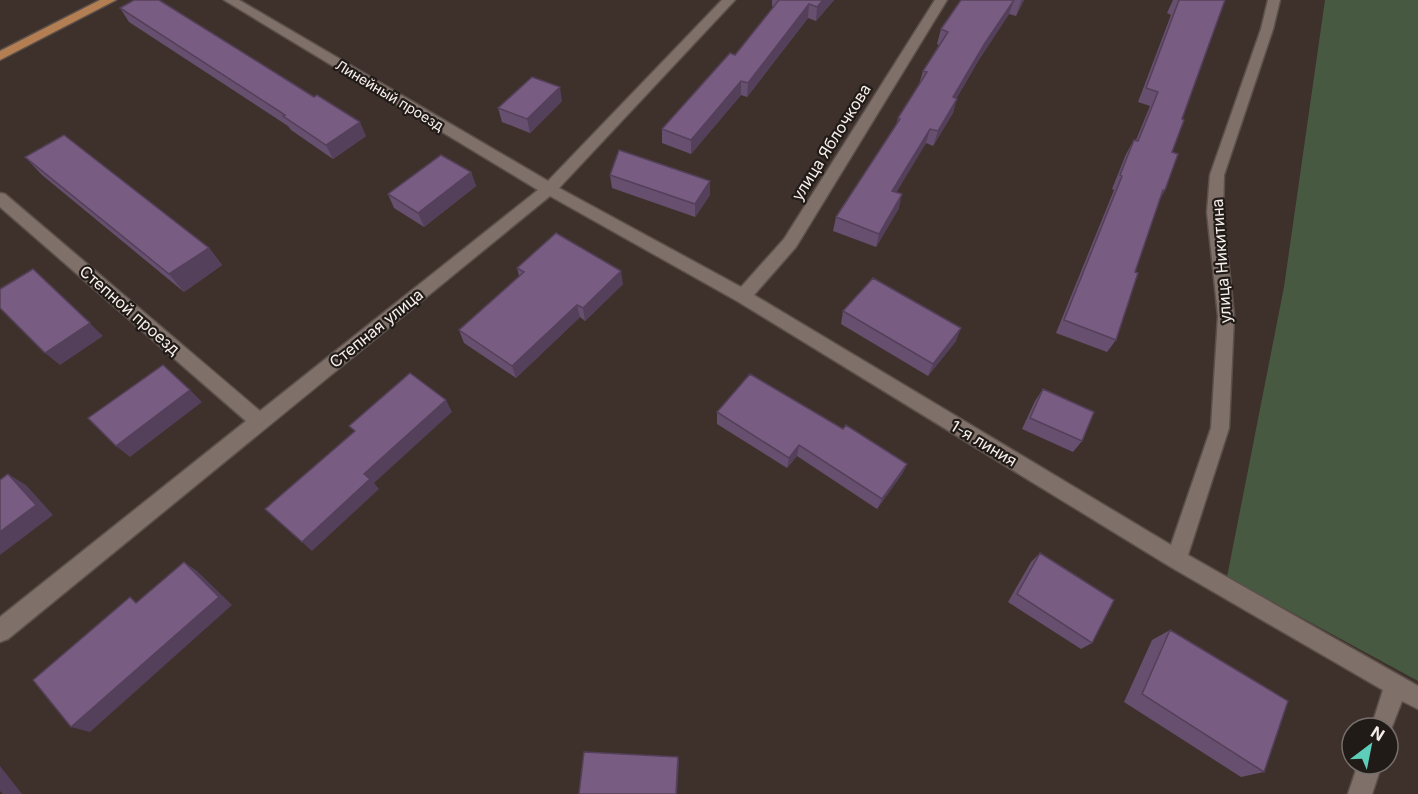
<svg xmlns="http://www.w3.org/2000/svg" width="1418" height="794" font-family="Inter,sans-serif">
  <rect width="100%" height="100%" fill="#3e312b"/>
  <path fill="#475941" d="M1325,0h93v681l-191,-104 57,-290z"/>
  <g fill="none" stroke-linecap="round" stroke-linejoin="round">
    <g stroke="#5b504b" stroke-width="3">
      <path id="street" d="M224,0h15l309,181 174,-181h13l-176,188 182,99 43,-48 151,-239h12l-151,247 -42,48 417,250 40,-117 7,-112 -11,-104 3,-37 51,-146 7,-29h12l-7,29 -49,146 -1,37 11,104 -5,112 -41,127 230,131v23l-16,-8 -14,36v-9h-17l12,-38 -214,-124 -432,-265 -187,-105 -542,443 -8,3v-25l246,-196 -246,-214v-14l5,1 255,217 278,-221z
        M1358,764h24l-10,30h-24z"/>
    </g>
    <g stroke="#5b504b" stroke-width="3">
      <path id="primary" d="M100,0h16l-116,60v-9z"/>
    </g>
    <use href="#street" fill="#7f7069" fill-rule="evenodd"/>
    <use href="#primary" fill="#b37e52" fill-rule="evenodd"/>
  </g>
  <path fill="#674f6f" d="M772,0h62l-18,21 -8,-3 -61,79 -6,-2 -50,59 -29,-11v-14l73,-74 39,-48 -2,-1z
    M961,0h63l-8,16 -7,-2 -29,44 -24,41 -3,14 -20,33 -7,-3 -30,49 3,16 -23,39 -43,-16 3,-14 60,-92 2,-7 21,-34 4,-13 16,-26 -2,-1 4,-15z
    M1173,0h52l-43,119 -10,33 -7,38 -5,9 -25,73 -19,68 -9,12 -51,-19 58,-143 -2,-1 14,-35 8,-14h2l14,-34 -12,-4 33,-87 -4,-2z
    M120,8l246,128 -33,23 -42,-29 -3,-4 -159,-104z
    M562,101l-32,32 -28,-11 -4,-14z
    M25,157l184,91 13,17 -38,27 -142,-117z
    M471,172l5,14 -52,41 -30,-19 -6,-14z
    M610,175l100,6v14l-15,22 -83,-29z
    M517,268l106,16 -38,37 -5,-4 -64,61 -52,-35 -5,-13 60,-54z
    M843,311l113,30 -28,35 -87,-52z
    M1043,389l39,52 -9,11 -51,-23 13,-28z
    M717,412l126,17 64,35 -5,10 -25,35 -80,-53 -10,12 -70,-44z
    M1040,553l52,90 -11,6 -73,-47 23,-40z
    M1170,630l94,142 -23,5 -117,-75 28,-62z"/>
  <path fill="#54405a" d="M823,0h11l-18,21 1,-14z
    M1014,0l-5,14 -29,44 -32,54 5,-15 32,-54z
    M1022,0h2l-8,16 5,-15z
    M809,4l-1,14 -61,79 1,-14z
    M741,81v14l-50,59v-14z
    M560,87l2,14 -32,32 -3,-14z
    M957,99l-4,14 -20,33 5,-15z
    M360,122l6,14 -33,23 -7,-14z
    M930,129l-4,14 -37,62 3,-14z
    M471,172l5,14 -52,41 -6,-14z
    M710,181v14l-15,22v-13z
    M902,194l-3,14 -23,39 3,-13z
    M209,248l13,17 -38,27 -15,-18z
    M33,269l70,67 -43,29 -15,-12z
    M621,271l2,13 -38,37 -2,-13z
    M577,305l3,12 -64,61 -4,-12z
    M961,328l-5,13 -28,35 5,-12z
    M190,390l12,12 -72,55 -14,-11z
    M446,400l6,12 -78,71 5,6 -67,62 -10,-9 62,-68z
    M799,445l-2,11 -10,12 2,-10z
    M907,464l-5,10 -25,35 5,-10z
    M8,474l18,11 27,30 -53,40v-23z
    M184,562l13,9 35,34 -142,127 -19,-5z
    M678,757l1,4 -2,33h-1z
    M0,766l22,28h-19l-3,-3z"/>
  <path fill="#785c81" stroke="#54405a" stroke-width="1.5" d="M134,0h25l155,97 3,-2 43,27 -34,23 -43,-29 2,-1 -165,-107z
    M779,0h44l-6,7 -8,-3 -61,79 -7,-2 -50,59 -29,-11 68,-76 5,2z
    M961,0h53l-29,43 -32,54 4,2 -19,32 -8,-2 -38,62 10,3 -23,40 -43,-17 64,-98 -2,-1 29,-46 -4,-1 25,-39 -7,-3z
    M1178,0h47l-43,119 2,1 -12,32 6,2 -13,36h-2l-28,82 3,1 -22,67 -52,-20 58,-144 -2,-1 14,-35 4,1 20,-49 -12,-4 33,-88z
    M532,77l28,10 -33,32 -29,-11z
    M64,135l145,113 -40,26 -144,-117z
    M619,150l91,31 -15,23 -85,-29z
    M441,155l30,17 -53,41 -30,-19z
    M556,233l65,38 -38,37 -6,-3 -65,61 -53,-36 65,-58 -7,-4z
    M33,269l57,54 -45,30 -45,-45v-19z
    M873,278l88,50 -28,36 -90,-53z
    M163,365l27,25 -74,56 -28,-28z
    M410,373l36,27 -82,74 6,5 -68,63 -37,-33 90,-78 -6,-5z
    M750,374l93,55 3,-4 61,39 -25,35 -83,-54 -10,13 -72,-46z
    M1043,389l51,23 -12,29 -52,-23z
    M8,474l28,31 -36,27v-52z
    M1040,553l74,47 -22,43 -75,-49z
    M184,562l35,35 -148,130 -38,-47 97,-83 6,6z
    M1170,630l118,71 -24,71 -122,-78z
    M584,752l94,5 -2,37h-97z"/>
  <g text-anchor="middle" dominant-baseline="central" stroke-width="4.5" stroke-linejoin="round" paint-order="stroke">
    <g font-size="14" fill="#f6eeea" stroke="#211b18">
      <text transform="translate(390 95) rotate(31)">Линейный проезд</text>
    </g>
    <g font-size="16" fill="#f6eeea" stroke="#211b18">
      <text transform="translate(831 142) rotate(-58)">улица Яблочкова</text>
      <text transform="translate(1221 261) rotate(-94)">улица Никитина</text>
      <text transform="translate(130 310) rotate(41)">Степной проезд</text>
      <text transform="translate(376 328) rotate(-39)">Степная улица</text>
      <text transform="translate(984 443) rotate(31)">1-я линия</text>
    </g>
  </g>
  <g transform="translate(1370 746) rotate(32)"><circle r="28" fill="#211b18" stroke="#766f6c" stroke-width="1.5"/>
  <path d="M0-4.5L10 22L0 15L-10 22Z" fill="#5dceb9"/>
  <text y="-9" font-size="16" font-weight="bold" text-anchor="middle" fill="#f6eeea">N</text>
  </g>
</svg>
